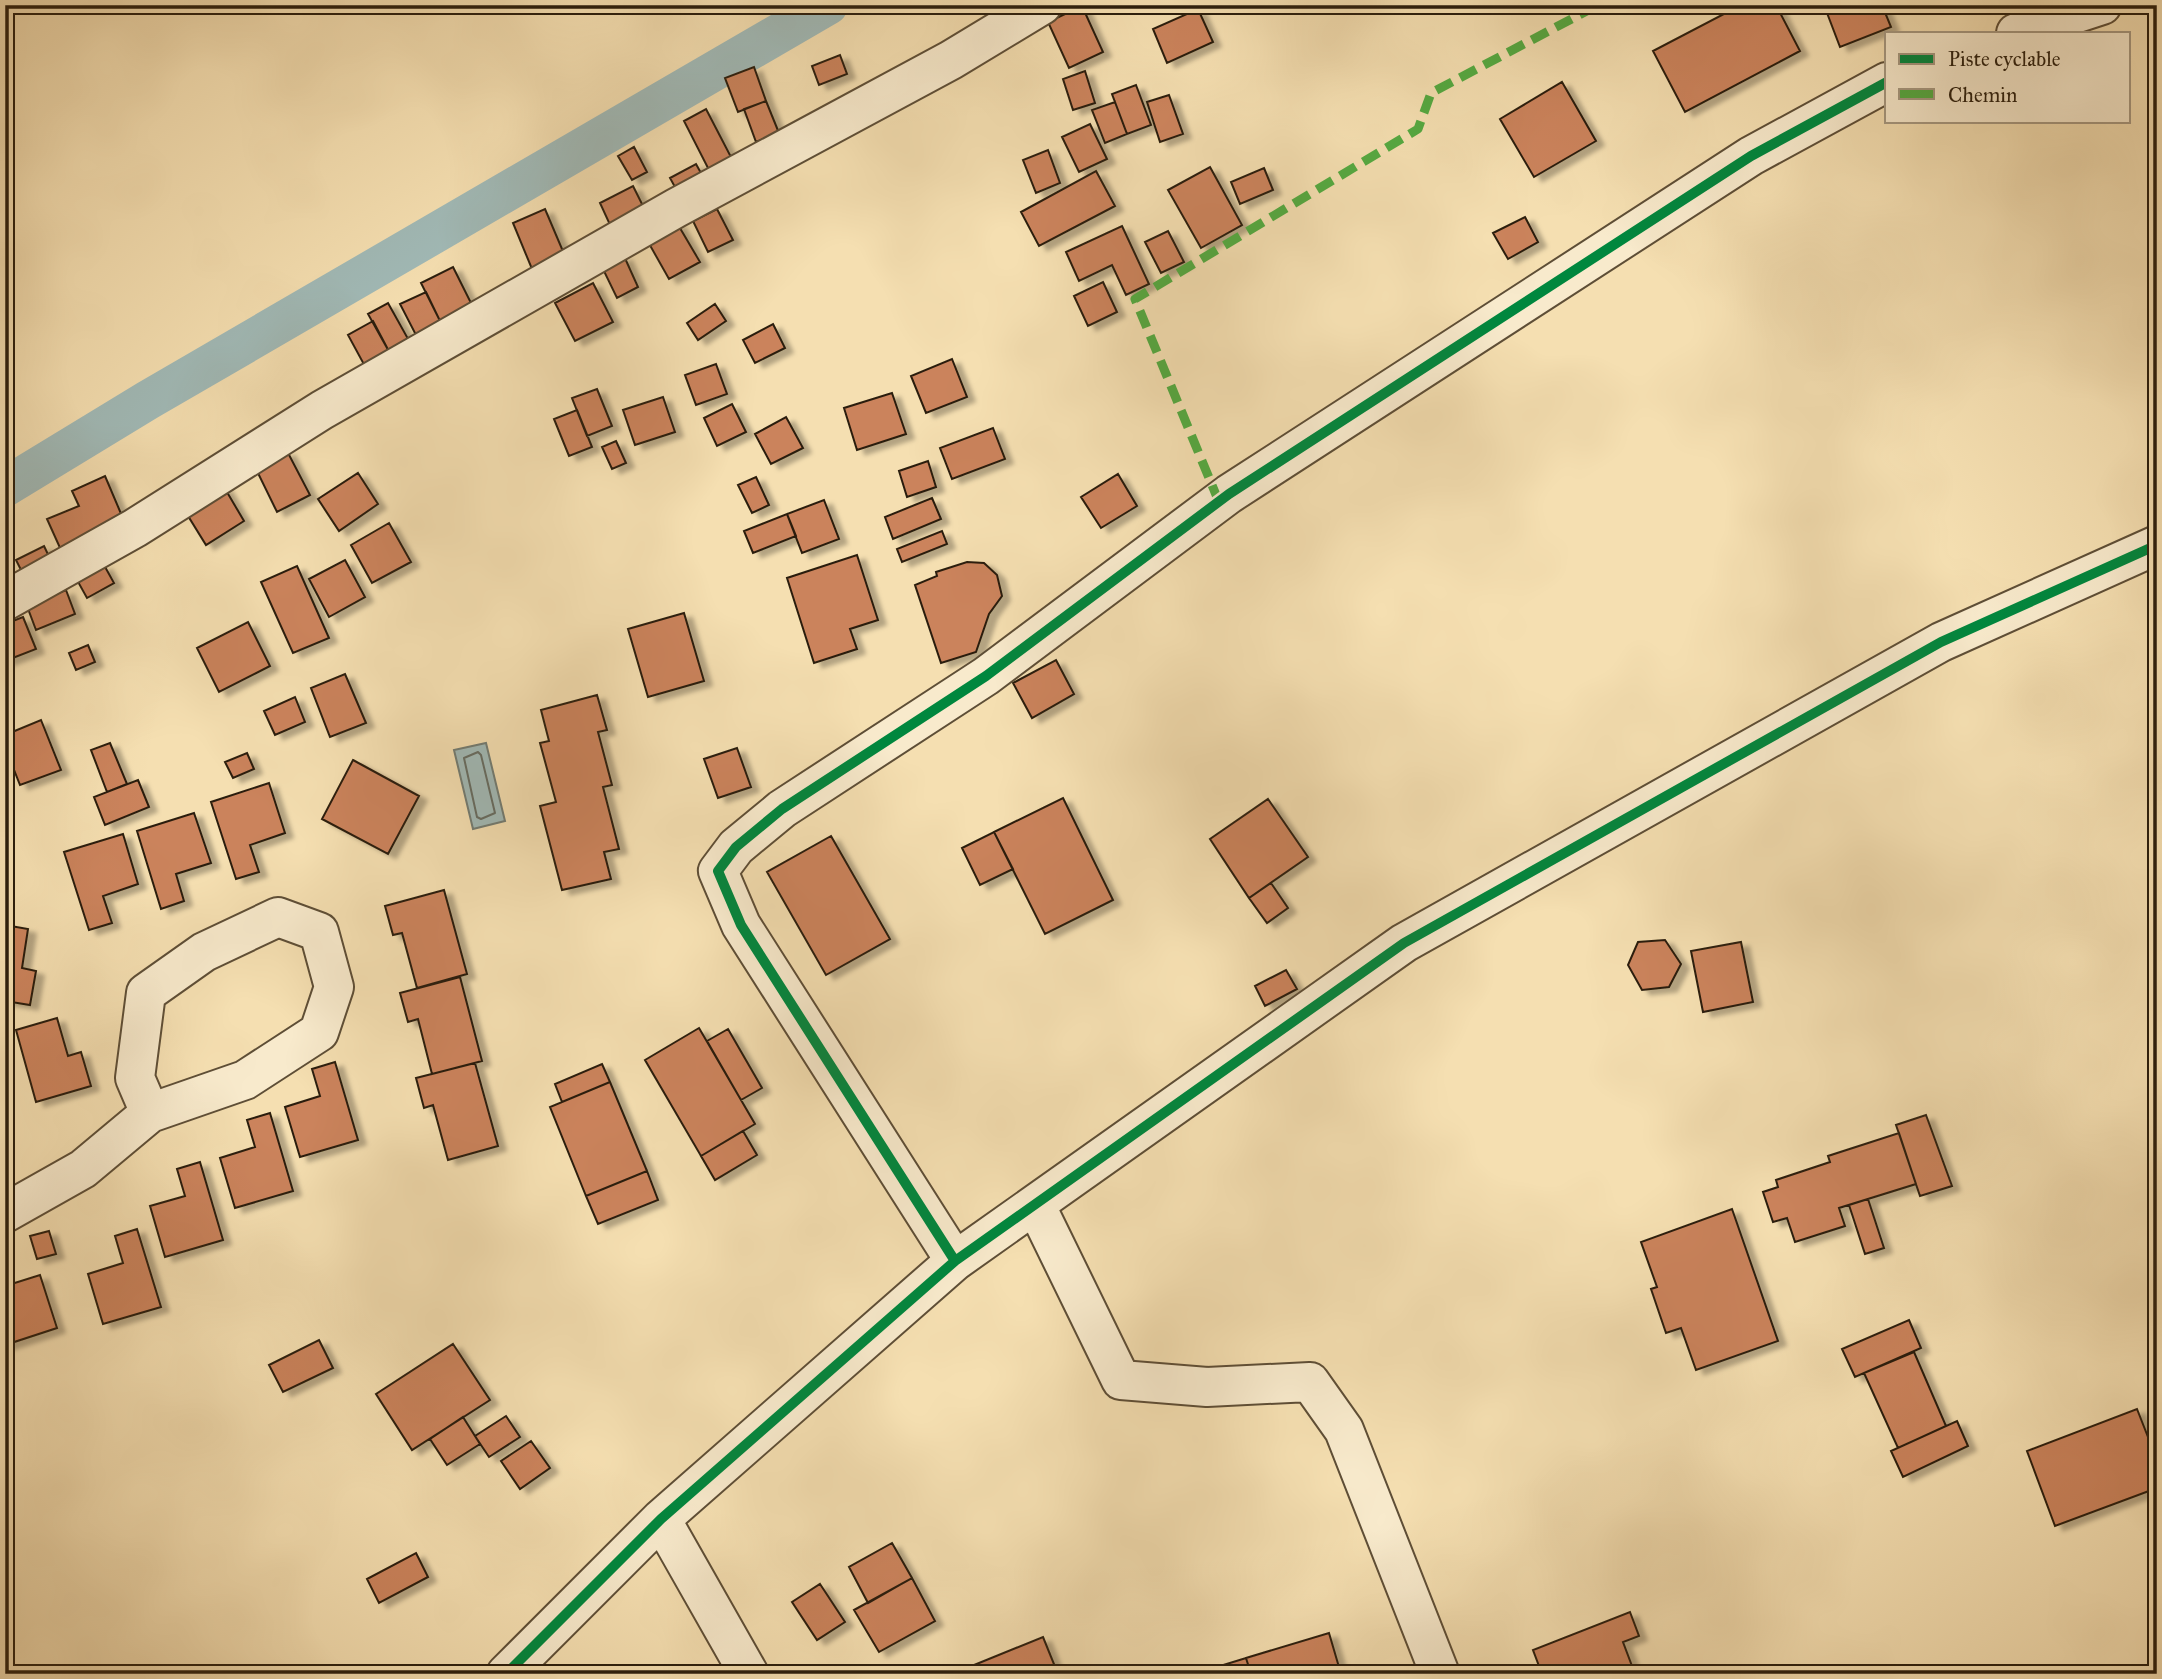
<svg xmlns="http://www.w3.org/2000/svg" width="2162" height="1679" font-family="'IM FELL Great Primer',serif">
  <defs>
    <filter id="shadow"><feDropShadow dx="8" dy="4.5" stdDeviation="2" flood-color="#0004"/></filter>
  </defs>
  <rect width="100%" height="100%" fill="#f5dfb1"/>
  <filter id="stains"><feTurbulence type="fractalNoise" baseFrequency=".00286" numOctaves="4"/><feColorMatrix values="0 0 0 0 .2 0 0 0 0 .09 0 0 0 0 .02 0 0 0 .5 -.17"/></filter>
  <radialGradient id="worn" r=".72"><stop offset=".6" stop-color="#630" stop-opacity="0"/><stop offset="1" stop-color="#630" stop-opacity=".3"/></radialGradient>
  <path fill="#a1bab7" stroke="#727c73" stroke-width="2" d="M486,743l19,78 -32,8 -19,-79z"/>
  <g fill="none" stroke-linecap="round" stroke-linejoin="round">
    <path stroke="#666c62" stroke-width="2" d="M478,752l3,3 14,58 -14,6 -4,-2 -13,-59z"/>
    <path stroke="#a1bab7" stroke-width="40" d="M5,487l143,-87 680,-395"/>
  </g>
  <path fill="#cb835c" stroke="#2b1e0d" stroke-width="2" filter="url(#shadow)" d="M1741,5h35l24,46 -115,61 -32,-61z
    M1824,5h58l9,22 -51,20z
    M1082,6l21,46 -34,16 -21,-46z
    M1198,9l15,33 -46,21 -14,-34z
    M840,55l7,19 -28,11 -7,-19z
    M754,67l12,34 -28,11 -13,-34z
    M1085,71l10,32 -22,7 -10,-31z
    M1562,82l34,59 -62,36 -34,-58z
    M1136,85l15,40 -24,9 -15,-40z
    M1169,95l14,39 -23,8 -13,-40z
    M766,101l13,32 -23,9 -12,-33z
    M1115,102l12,32 -22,9 -13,-33z
    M706,109l26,50 -23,11 -25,-49z
    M1090,124l17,35 -28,13 -17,-35z
    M634,147l13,25 -15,8 -14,-24z
    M1048,150l12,33 -24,10 -13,-33z
    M696,164l11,20 -26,14 -11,-20z
    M1210,167l32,58 -41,23 -33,-58z
    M1264,168l9,22 -33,14 -9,-22z
    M1096,171l19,35 -76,40 -18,-34z
    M633,186l12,24 -34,17 -11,-24z
    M545,209l20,47 -33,13 -19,-46z
    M717,209l16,31 -25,12 -15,-31z
    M1525,217l13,25 -30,17 -15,-26z
    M677,223l23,39 -31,17 -22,-39z
    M1122,226l27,58 -23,11 -14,-30 -33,16 -13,-29z
    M1168,231l16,31 -23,11 -16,-31z
    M624,256l14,31 -21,11 -15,-31z
    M453,267l21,42 -32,16 -21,-42z
    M1103,282l14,30 -29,14 -14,-30z
    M593,283l20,39 -38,19 -20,-38z
    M426,292l16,33 -25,12 -17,-33z
    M388,303l24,43 -20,11 -24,-43z
    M715,304l11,17 -28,19 -11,-17z
    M373,321l19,36 -25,13 -19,-35z
    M773,324l12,24 -30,15 -12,-23z
    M952,359l15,38 -41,16 -15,-37z
    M716,364l11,30 -31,11 -11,-30z
    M597,389l15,37 -25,10 -15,-38z
    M892,393l14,41 -49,16 -13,-42z
    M663,397l12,35 -40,13 -12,-35z
    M732,404l14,28 -29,14 -13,-28z
    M577,410l15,37 -23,9 -15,-37z
    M786,417l17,31 -32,16 -16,-30z
    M993,428l12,31 -53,20 -12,-31z
    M616,441l10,22 -14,6 -10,-22z
    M287,451l23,44 -33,17 -22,-45z
    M928,461l8,26 -29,10 -8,-26z
    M358,473l20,31 -39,27 -21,-32z
    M1118,474l19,32 -36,22 -20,-31z
    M105,476l17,40 -57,43 -18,-40 32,-13 -7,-15z
    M756,477l13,28 -17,8 -14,-28z
    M224,487l20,34 -38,24 -21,-34z
    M932,498l9,21 -48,20 -8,-22z
    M824,500l15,39 -37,14 -15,-39z
    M787,514l9,22 -43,17 -9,-22z
    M389,523l22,39 -39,21 -21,-38z
    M942,531l5,13 -45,18 -5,-13z
    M44,546l9,19 -28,13 -9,-18z
    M857,555l21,65 -28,9 7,20 -43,14 -27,-85z
    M345,560l20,37 -36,20 -20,-38z
    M967,562l17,1 13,12 5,21 -13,18 -13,38 -35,11 -26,-78 22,-9 -1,-4z
    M104,565l10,18 -27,15 -10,-18z
    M297,566l32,72 -36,15 -32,-71z
    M66,590l9,24 -39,16 -9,-24z
    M684,613l20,68 -56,16 -20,-68z
    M23,617l13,32 -31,12v-37z
    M248,622l22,44 -51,26 -22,-44z
    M88,645l7,17 -19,8 -7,-17z
    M1056,660l18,34 -42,24 -19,-35z
    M345,674l21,49 -36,14 -19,-49z
    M597,695l10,35 -9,2 14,53 -9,2 16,62 -15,3 7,27 -49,11 -22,-84 16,-4 -16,-59 9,-2 -8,-31z
    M295,697l10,25 -30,13 -11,-24z
    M41,720l20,50 -41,15 -15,-38v-12z
    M110,743l17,41 -20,8 -16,-42z
    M737,748l14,39 -33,11 -14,-39z
    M247,753l7,16 -21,9 -8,-16z
    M353,760l66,36 -31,58 -66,-35z
    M138,780l11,27 -44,18 -11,-28z
    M269,783l16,50 -35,12 9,27 -23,7 -25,-77z
    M1063,798l50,102 -68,34 -51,-102z
    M1268,799l40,58 -59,41 -39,-59z
    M194,813l17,50 -35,11 8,27 -23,8 -24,-78z
    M994,832l19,37 -33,16 -18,-37z
    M123,834l15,50 -35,12 9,27 -23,7 -25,-78z
    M831,836l59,103 -64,36 -59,-103z
    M1271,883l17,25 -21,15 -18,-25z
    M444,890l23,84 -50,14 -15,-55 -9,2 -8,-29z
    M5,925l23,4 -6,39 14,3 -6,34 -25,-4z
    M1665,940l16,24 -12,23 -27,3 -14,-25 10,-23z
    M1741,942l12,60 -50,10 -12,-61z
    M1286,970l11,19 -32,17 -10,-20z
    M460,977l22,84 -50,13 -14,-55 -10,3 -8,-29z
    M57,1018l11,38 13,-4 10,34 -55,16 -20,-72z
    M699,1028l56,96 -54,32 -56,-96z
    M728,1029l34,59 -21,12 -34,-59z
    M335,1062l23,78 -58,17 -15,-50 35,-11 -8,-27z
    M475,1063l23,83 -50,14 -15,-55 -9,3 -8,-30z
    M602,1064l8,18 -48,20 -7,-18z
    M610,1082l37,89 -61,25 -36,-89z
    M270,1113l23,78 -58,17 -15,-50 35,-11 -8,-27z
    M1926,1115l26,71 -32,10 -24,-71z
    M743,1131l14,24 -42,25 -14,-24z
    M1899,1133l17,51 -77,24 6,18 -50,16 -8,-24 -14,4 -10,-30 15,-5 -2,-7 54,-18 -2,-6z
    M200,1162l23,78 -58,17 -15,-51 35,-10 -8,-27z
    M647,1171l11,29 -60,24 -12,-28z
    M1868,1199l16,49 -19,6 -16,-49z
    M1732,1209l46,132 -82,29 -15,-42 -15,5 -15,-44 6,-2 -16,-45z
    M137,1229l24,78 -58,17 -15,-50 35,-11 -8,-27z
    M49,1231l7,23 -19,5 -7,-23z
    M40,1275l17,53 -52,17v-59z
    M1909,1320l12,28 -66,29 -13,-28z
    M319,1340l14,28 -50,24 -14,-27z
    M453,1344l37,56 -78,50 -36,-56z
    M1914,1352l32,74 -48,22 -34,-75z
    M2137,1409l20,51v28l-102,38 -28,-75z
    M506,1416l14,21 -31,20 -14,-21z
    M463,1417l17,27 -33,21 -17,-26z
    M1957,1421l11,25 -65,31 -12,-26z
    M531,1441l19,27 -30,21 -19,-28z
    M892,1543l20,35 -44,25 -19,-36z
    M416,1553l12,24 -49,26 -12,-24z
    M912,1578l23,43 -56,31 -25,-42z
    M820,1584l25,38 -28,18 -25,-38z
    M1630,1612l9,24 -16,6 12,32h-54l-4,-8 -12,4 1,4h-24l-9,-24z
    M1329,1633l12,41h-90l-5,-16z
    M1043,1637l15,37h-106z
    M1246,1658l5,16h-57z"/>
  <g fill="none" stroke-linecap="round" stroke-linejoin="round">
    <g stroke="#5e4e36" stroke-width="42">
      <path id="minor" d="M2016,33l86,-28
        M5,601l130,-73 187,-118 354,-202 275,-148 91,-55
        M1036,1206l85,174 86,7 103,-5 34,48 96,244
        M5,1213l78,-44 67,-56 95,-33 74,-48 15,-45 -15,-55 -41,-15 -74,35 -58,41 -11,85 15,35
        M955,1261l-214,-336 -23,-54 18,-24 46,-38 204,-133 243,-182 522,-338 136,-74
        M661,1519l88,155
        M506,1674l155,-155 294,-258 449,-318 537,-301 216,-97"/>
    </g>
    <use href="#minor" stroke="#f8eacc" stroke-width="38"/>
    <path stroke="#54aa41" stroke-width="9" stroke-dasharray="18 9" stroke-linecap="butt" d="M1219,502l-84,-203 283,-170 13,-36 167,-88"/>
    <g stroke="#f8eacc" stroke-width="15">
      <path id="cycleway" d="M955,1261l-214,-336 -23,-54 18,-24 46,-38 204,-133 243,-182 522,-338 136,-74
        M506,1674l155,-155 294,-258 449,-318 537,-301 216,-97"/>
    </g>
    <use href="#cycleway" stroke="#00873e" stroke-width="10"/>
  </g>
  <rect width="2162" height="1679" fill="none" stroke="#f5dfb1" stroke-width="28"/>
  <rect x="7" y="7" width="2148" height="1665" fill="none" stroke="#2b1e0d" stroke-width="3.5"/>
  <rect x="14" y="14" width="2134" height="1651" fill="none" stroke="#2b1e0d" stroke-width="2"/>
  <rect x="1885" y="32" width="245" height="91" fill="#f8eacc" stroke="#a69880" stroke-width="2"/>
  <rect x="1899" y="54" width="35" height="10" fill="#00873e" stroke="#a69880" stroke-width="2"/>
  <text x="1948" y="66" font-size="21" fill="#2b1e0d">Piste cyclable</text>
  <rect x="1899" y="89" width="35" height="10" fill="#54aa41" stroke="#a69880" stroke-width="2"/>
  <text x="1948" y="102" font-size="21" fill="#2b1e0d">Chemin</text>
  <rect width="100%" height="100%" filter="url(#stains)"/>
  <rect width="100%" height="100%" fill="url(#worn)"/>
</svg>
